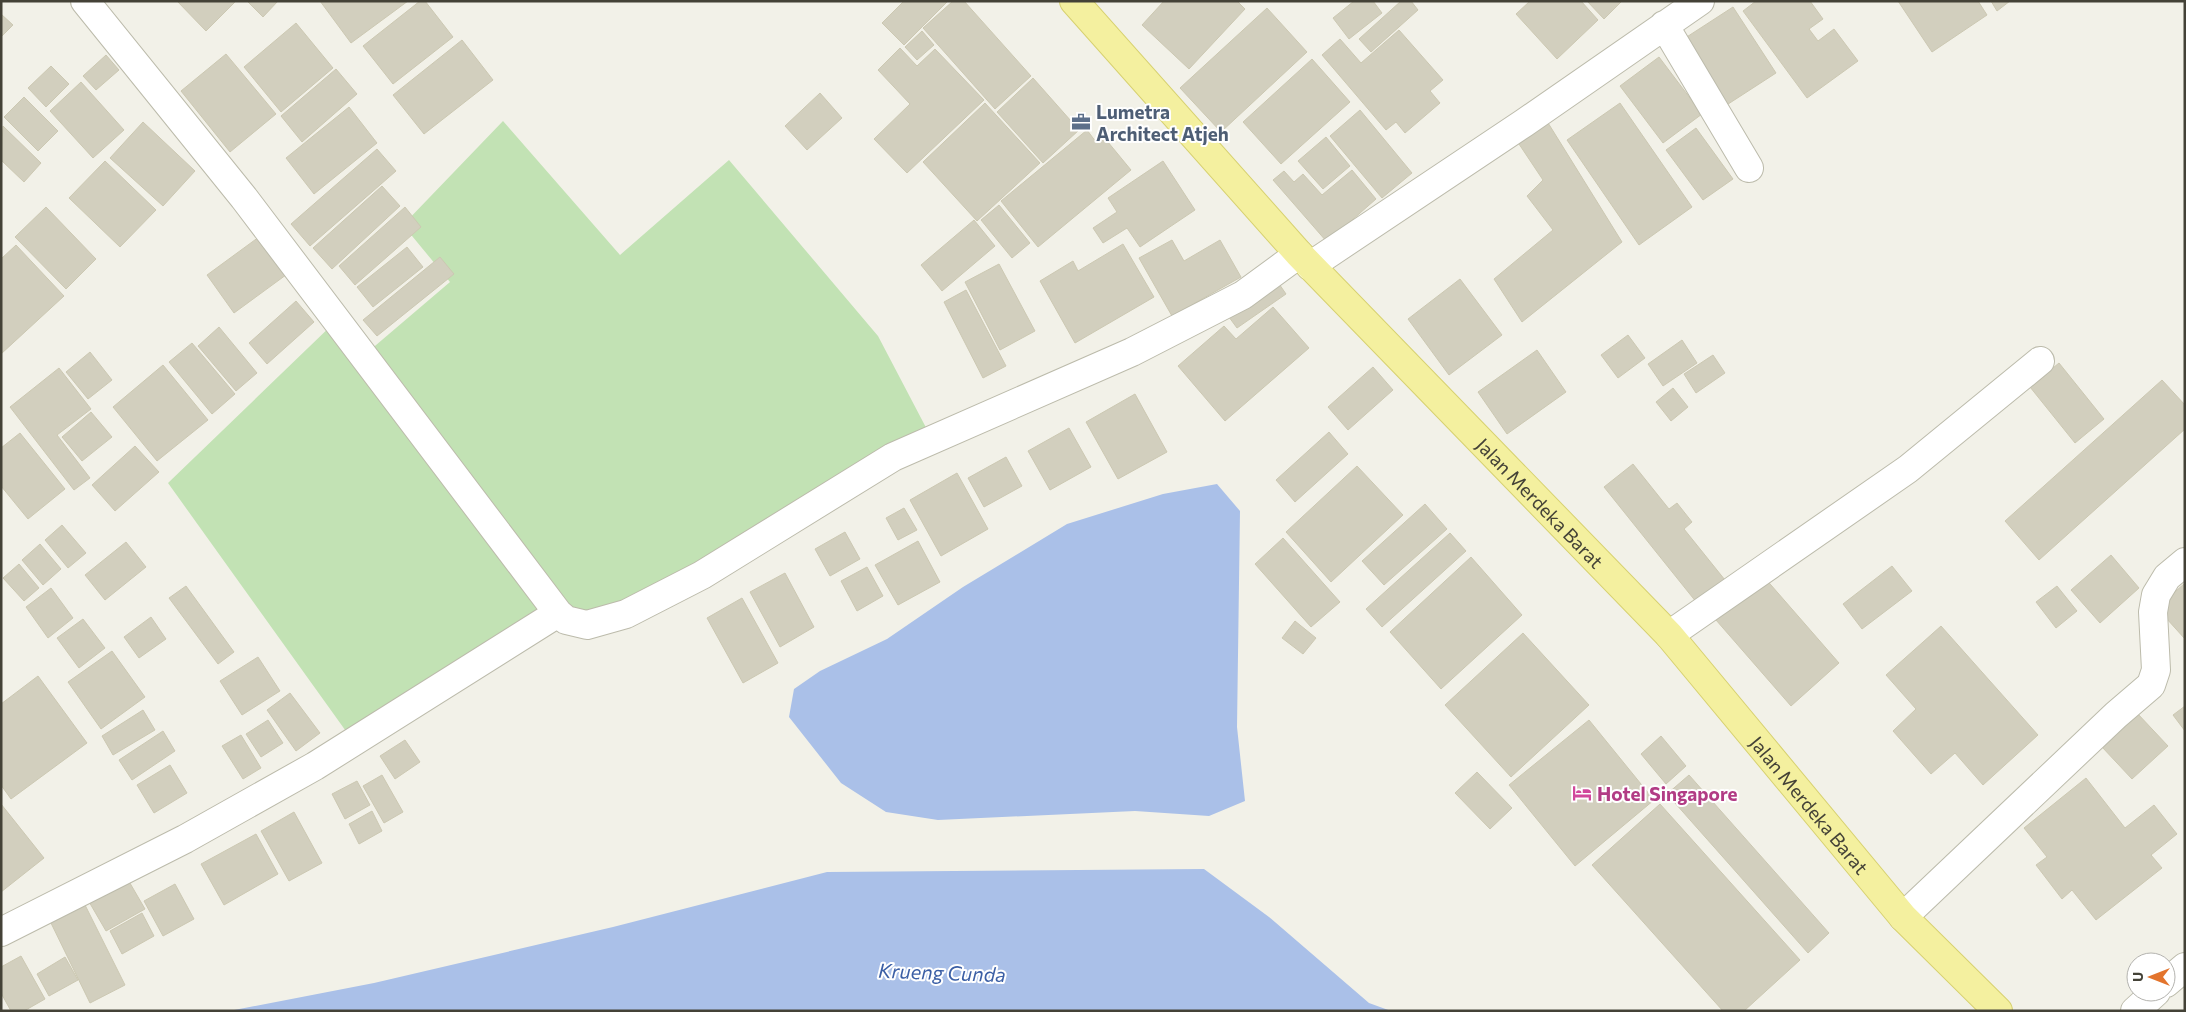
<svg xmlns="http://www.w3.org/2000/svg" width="2186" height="1012" font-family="Commissioner,sans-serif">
  <rect width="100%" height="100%" fill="#f2f1e8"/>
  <path fill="#c2e2b4" d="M503,121l117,134 109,-95 149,176 54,103 -346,183 -30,-12 -203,131 -185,-258 168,-162 26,36 88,-75 -47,-57z"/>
  <path fill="#aac0e8" d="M1217,484l23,27 -3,216 8,74 -36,15 -74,-5 -197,9 -52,-8 -45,-29 -52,-66 5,-28 26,-18 67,-32 76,-52 104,-63 96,-30z
    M1204,869l65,48 100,86 22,8h-1162l145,-28 239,-56 214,-55z"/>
  <path fill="#d2cfbe" stroke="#ccc8b2" d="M177,1h59l-30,30z
    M247,1h31l-15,16z
    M320,1h88l-57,42z
    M420,1h5l28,36 -60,47 -30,-38z
    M904,1h44l-44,44 -22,-22z
    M953,1h11l67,75 -36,33 -72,-81z
    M1164,1h73l8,8 -56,60 -47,-44z
    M1354,1h19l9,12 -33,26 -16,-21z
    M1401,1h10l7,9 -47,42 -12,-13z
    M1530,1h51l17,19 -41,39 -41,-45z
    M1587,1h35l-18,18z
    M1756,1h54l13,18 -14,10 9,12 16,-12 24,32 -51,37 -64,-87z
    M1898,1h80l9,14 -55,37z
    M1991,1h19l-13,10z
    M1733,7l43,66 -54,35 -43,-66z
    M1267,8l40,44 -86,80 -41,-44z
    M1,14l12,11 -12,12z
    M296,23l37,45 -52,44 -37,-45z
    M1399,30l44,50 -13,11 10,12 -35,30 -9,-11 -10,8 -64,-75 18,-16 21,24z
    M922,31l12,14 -17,15 -12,-13z
    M462,40l31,40 -69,54 -31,-39z
    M900,48l17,18 18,-17 49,51 -77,73 -33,-34 36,-35 -32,-34z
    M226,54l50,60 -46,38 -49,-61z
    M106,55l13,15 -23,20 -13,-14z
    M1659,57l43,57 -39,29 -43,-57z
    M1312,59l38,43 -69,62 -38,-42z
    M51,66l18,18 -23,23 -18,-19z
    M336,69l21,25 -55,48 -21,-26z
    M1033,78l46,52 -36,33 -46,-51z
    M81,82l43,48 -31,28 -43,-47z
    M820,93l22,25 -35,32 -22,-24z
    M24,97l34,34 -20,20 -34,-34z
    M985,103l55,60 -63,58 -54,-59z
    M1620,103l72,104 -53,38 -72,-105z
    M349,107l28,36 -63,51 -28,-36z
    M1360,110l52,63 -30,25 -52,-62z
    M1545,118l77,124 -100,80 -28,-43 59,-49 -26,-34 16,-16 -28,-42z
    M143,122l52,49 -32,35 -53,-48z
    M3,126l38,37 -17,19 -23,-22z
    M1696,128l37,51 -30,21 -37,-50z
    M1087,130l9,12 7,-6 28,34 -93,77 -37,-46z
    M1326,137l24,29 -27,23 -25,-28z
    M377,149l19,22 -86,75 -19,-22z
    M105,161l51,49 -36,37 -51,-49z
    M1163,161l32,49 -55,37 -13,-19 -24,15 -10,-15 24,-16 -9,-14z
    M1352,170l24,29 -49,43 -54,-62 11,-9 10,11 9,-8 19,21z
    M382,186l18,20 -68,63 -19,-21z
    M999,205l31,38 -18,15 -31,-38z
    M46,207l50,52 -30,30 -51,-52z
    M405,207l16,20 -66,58 -16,-19z
    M974,220l21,26 -53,45 -21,-26z
    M263,234l27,38 -56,41 -27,-38z
    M1172,240l12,21 36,-21 21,37 -69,39 -33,-58z
    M1123,244l31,53 -79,46 -35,-62 33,-20 5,10z
    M16,245l48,51 -63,58v-95z
    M407,247l16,20 -50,40 -16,-20z
    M440,257l14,17 -77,62 -14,-16z
    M999,264l36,67 -35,19 -35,-68z
    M1275,278l11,16 -49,34 -11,-15z
    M1460,279l42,56 -53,40 -41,-56z
    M966,290l40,76 -23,12 -39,-76z
    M296,301l18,21 -47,42 -18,-21z
    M1273,307l36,41 -84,73 -47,-55 46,-40 12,13z
    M219,327l38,46 -21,18 -38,-45z
    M1628,335l17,23 -27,20 -17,-23z
    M1682,340l15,23 -34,23 -15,-22z
    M192,343l43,51 -23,20 -43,-52z
    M1537,350l29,42 -59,42 -29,-42z
    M90,352l22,28 -24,19 -22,-27z
    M1713,355l12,18 -29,20 -12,-19z
    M2059,363l45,56 -29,24 -45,-56z
    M163,365l45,55 -51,41 -44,-54z
    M1373,367l20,23 -45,40 -20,-23z
    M59,368l32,41 -34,26 33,43 -16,12 -64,-83z
    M2162,380l23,25v24l-146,131 -34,-39z
    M1673,388l15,19 -17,14 -15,-19z
    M1135,394l32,58 -49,27 -32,-57z
    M91,412l21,25 -30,24 -20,-24z
    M1069,428l22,39 -41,23 -22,-39z
    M1329,432l19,22 -53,48 -19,-22z
    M20,433l45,56 -37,30 -27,-33v-38z
    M135,446l24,26 -44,39 -23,-26z
    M1006,457l16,29 -38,21 -16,-29z
    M1633,464l36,45 8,-6 15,19 -8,7 41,51 -28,23 -93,-116z
    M1357,466l46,49 -72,67 -45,-50z
    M957,473l31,56 -47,27 -31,-56z
    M1425,504l22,25 -63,56 -22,-24z
    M904,508l13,22 -19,10 -12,-22z
    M62,525l24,28 -18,15 -23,-28z
    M845,532l15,27 -30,17 -15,-27z
    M1450,533l16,18 -84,76 -16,-18z
    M1283,538l57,64 -29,25 -56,-63z
    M918,541l22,41 -42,23 -23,-40z
    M126,542l20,25 -41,33 -20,-25z
    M40,544l21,25 -18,16 -21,-25z
    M2111,555l28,33 -39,35 -29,-33z
    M1471,557l51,58 -81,74 -51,-57z
    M19,564l20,24 -15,13 -21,-23z
    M1892,566l20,25 -50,38 -19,-25z
    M867,567l16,29 -26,15 -16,-30z
    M785,573l29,54 -34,20 -30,-55z
    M1764,577l75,86 -48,43 -75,-86z
    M2185,583v56l-28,-31z
    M186,586l48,66 -16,12 -49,-66z
    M2057,586l20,25 -21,17 -20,-26z
    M51,588l22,30 -25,20 -22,-31z
    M742,598l36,65 -35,20 -36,-65z
    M151,617l15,22 -27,19 -15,-21z
    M83,619l22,29 -26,20 -22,-30z
    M1295,621l21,17 -13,16 -21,-16z
    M1941,626l97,109 -55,50 -28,-32 -24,21 -38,-43 23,-22 -30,-34z
    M1523,633l66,72 -78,72 -66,-72z
    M112,651l33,46 -44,32 -33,-47z
    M258,657l22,34 -38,24 -22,-34z
    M38,676l49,67 -76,56 -10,-14v-81z
    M290,693l30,40 -24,18 -29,-41z
    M2185,706v25l-12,-16z
    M143,710l12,20 -42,25 -11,-19z
    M2137,713l31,33 -36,33 -30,-32z
    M268,720l15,23 -22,14 -15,-23z
    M1589,720l65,80 -79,66 -66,-81z
    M163,731l12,20 -43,29 -13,-20z
    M241,735l20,33 -18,11 -21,-33z
    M1661,736l25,30 -20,18 -25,-30z
    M405,740l15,22 -25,17 -15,-23z
    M170,765l17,28 -33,20 -17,-28z
    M1477,772l35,36 -22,21 -35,-36z
    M382,775l21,37 -19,11 -21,-37z
    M1689,775l140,158 -21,20 -141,-159z
    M2086,778l39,50 29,-23 23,29 -26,21 11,13 -66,52 -24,-30 -10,9 -26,-34 11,-8 -23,-29z
    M357,781l13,24 -25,14 -13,-25z
    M1,804l43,54 -43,34z
    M1660,804l140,156 -56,51h-21l-131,-146z
    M372,811l10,20 -23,13 -10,-20z
    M294,812l28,51 -33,18 -28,-50z
    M256,834l22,40 -54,31 -23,-41z
    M127,878l18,31 -39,22 -18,-31z
    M175,884l19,35 -31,17 -19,-35z
    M84,903l41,82 -35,18 -40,-82z
    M142,913l12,23 -32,18 -12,-23z
    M21,956l24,43 -21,12h-13l-10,-18v-26z
    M65,957l13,23 -29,16 -12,-22z"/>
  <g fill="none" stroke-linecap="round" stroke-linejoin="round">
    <g stroke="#bcbbab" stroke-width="30">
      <path id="minor" d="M85,1l159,197 314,415 8,7 21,5 39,-11 76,-39 191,-118 239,-105 111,-57 56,-41
        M1664,25l85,143
        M1310,266l214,-143 176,-122
        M1669,635l239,-166 132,-108
        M1903,917l213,-202 35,-30 5,-15 -3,-58 3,-17 11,-18 18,-15
        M1,932l184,-93 130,-73 243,-153
        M2166,983l19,-16
        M2135,1011l21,-19"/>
    </g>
    <g stroke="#d7d170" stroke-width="30">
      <g id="major">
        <path id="s1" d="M1074,1l225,253 370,381 234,282 95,94"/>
      </g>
    </g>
    <use href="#minor" stroke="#fff" stroke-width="28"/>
    <use href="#major" stroke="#f4f09f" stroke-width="28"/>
  </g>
  <defs>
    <g id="office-bare" transform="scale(1.5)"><path d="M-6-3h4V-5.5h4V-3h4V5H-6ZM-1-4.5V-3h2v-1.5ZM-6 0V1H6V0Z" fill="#5c6f8a" stroke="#fff" stroke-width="2.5" paint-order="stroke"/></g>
    <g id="hotel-bare" transform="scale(1.5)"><path d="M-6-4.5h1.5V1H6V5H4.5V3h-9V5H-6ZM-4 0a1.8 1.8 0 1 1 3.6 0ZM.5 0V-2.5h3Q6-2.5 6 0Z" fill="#d1479c" stroke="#fff" stroke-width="2.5" paint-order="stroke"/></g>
  </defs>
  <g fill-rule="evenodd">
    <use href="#office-bare" x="1081" y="122"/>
    <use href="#hotel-bare" x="1582" y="793"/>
  </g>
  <g text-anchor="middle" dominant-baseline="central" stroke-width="4" stroke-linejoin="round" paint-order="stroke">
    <g font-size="19" font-weight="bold" fill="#4e5e75" stroke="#fff" text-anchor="start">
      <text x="1096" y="111">Lumetra<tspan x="1096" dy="22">Architect Atjeh</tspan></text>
    </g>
    <g font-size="19" fill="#444237" stroke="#fff">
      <text stroke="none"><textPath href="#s1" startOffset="685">Jalan Merdeka Barat</textPath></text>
      <text stroke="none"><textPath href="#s1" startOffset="1090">Jalan Merdeka Barat</textPath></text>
    </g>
    <g font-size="19" font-weight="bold" fill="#b23c85" stroke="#fff" text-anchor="start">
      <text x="1597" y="793">Hotel Singapore</text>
    </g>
    <g font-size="20" font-style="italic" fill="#3b5fa5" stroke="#fff">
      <text transform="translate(942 972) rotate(2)">Krueng Cunda</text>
    </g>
  </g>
  <rect width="2186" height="1012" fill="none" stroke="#444237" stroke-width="5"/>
  <g transform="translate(2151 977) rotate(270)"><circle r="24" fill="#ffffff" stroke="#b4b3af"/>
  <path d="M0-4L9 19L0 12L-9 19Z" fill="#e3742d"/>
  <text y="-8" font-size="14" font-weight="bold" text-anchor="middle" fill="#444237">U</text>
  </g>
</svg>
